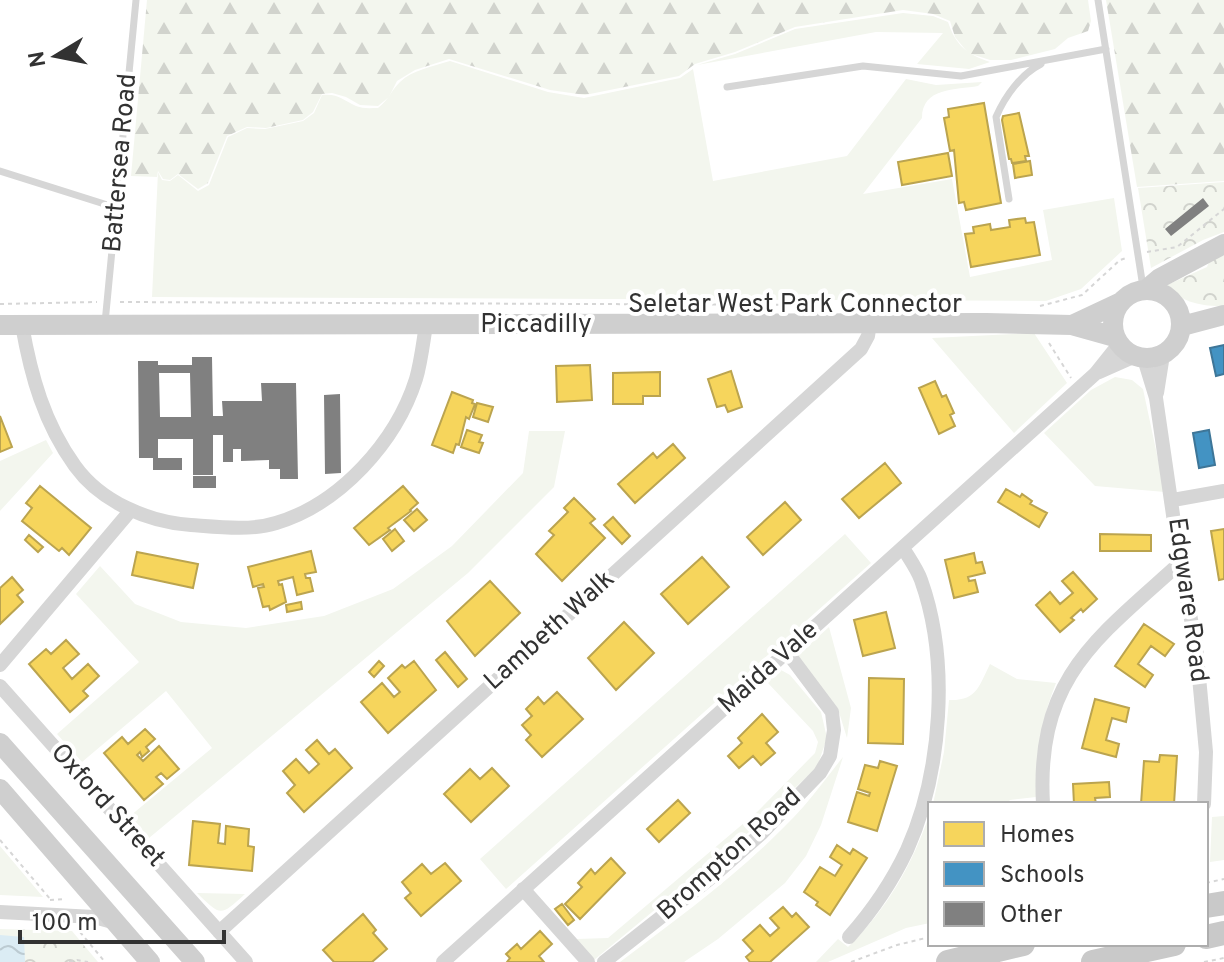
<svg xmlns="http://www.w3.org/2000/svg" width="1224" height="962" font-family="Overpass,sans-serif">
  <defs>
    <pattern id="forest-firs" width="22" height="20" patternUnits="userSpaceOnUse" patternTransform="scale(2)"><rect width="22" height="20" fill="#f3f6ee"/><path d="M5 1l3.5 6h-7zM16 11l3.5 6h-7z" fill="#d1d3cd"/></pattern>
    <pattern id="park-crowns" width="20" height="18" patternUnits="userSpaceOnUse" patternTransform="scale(2)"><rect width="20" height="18" fill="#f3f6ee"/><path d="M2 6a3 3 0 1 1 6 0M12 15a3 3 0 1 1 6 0" fill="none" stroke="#d1d3cd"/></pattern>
    <pattern id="water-waves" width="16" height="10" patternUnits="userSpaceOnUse" patternTransform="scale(2)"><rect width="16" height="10" fill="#dbecf4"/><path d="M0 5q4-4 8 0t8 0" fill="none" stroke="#bccbd2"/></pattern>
  </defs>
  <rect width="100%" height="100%" fill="#fff"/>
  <path fill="#f3f6ee" d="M903,13l30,3 15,6c8,24 19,32 42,40l-21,7 -52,-5 26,-31 -67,-1 -179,33 38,-11 60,-25z
    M450,61l98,31 36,6 96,-20 13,-9 20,112 134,-25 59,-77 30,6 46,-3 -4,4c-22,4 -56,1 -56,32l-59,76 89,-15 18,98 82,-17 -9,-50 71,-12 8,53 -41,38 -35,12 -894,-4 6,-125 4,8 8,1 8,-6 20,16 11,-6 19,-48 19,-9 18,1 38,-8 11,-8 8,-18c16,-2 21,5 34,11 7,3 15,2 22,2 11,-9 13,-17 22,-26 12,-12 34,-16 50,-21z
    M1034,333l33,50 -53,50 -82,-95z
    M1115,377l17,3 11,9 22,103 -70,-6 -51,-53 47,-43z
    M529,431h36l-11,56 -86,86 -319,265 -19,-22 82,-68 -46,-57 -84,71 -25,-28 82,-72 -63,-68 24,-28 35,38 46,18 65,6 78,-12 69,-27 59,-43 71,-73z
    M46,440l7,13 -53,58v-50z
    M845,534l26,29 -365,326 -26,-30z
    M829,627l22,81 -4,30 -9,-29 -41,-53z
    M990,664l27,15 39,4c-15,38 -21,73 -20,114l-26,3 -4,4h-73l11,-52 5,-52c28,1 30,-14 41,-36z
    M781,670l9,5 31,37 6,26 -10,29 -68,65 -155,128 -18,-21 32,-1 149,-126 58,-59 3,-11 -5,-11 -46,-49z
    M843,757l-22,68 -15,31 -21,27 -67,56 -34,23h-64c64,-48 131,-97 184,-156 14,-16 26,-33 39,-49z
    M930,813v110l-24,5 -78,34h-12l22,-23 10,8c40,-39 64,-82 82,-134z
    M1224,816v44l-14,2 2,-45z
    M0,846l43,51 -43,-2z
    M197,893l48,1c-25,23 -24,22 -48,-1z"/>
  <path fill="url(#forest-firs)" d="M147,0h941l3,21 -3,10 -20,7 -13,11 -44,11h-21l-22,-7 -13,-16 -5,-16 -17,-7 -30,-4 -108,17 -60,25 -40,12 -16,12 -94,19 -35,-5 -101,-31 -34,11 -18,11 -8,16 -11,9 -18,-1 -14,-8 -14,-4 -10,1 -9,18 -10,8 -37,8 -19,-1 -20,9 -19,47 -10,6 -20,-15 -8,6 -7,-1 -5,-8 -1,6 -26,-1z
    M1106,0h118v181l-87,6z"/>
  <path fill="url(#park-crowns)" d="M1224,182v50l-21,8 -52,28 -13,-80z
    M1224,255v51c-20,1 -46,-4 -57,-21l40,-18 2,-5z
    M0,929l72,2 26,31h-98z"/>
  <path fill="url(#water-waves)" d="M0,935l24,2 1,25h-25z"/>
  <path fill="#f6d55c" stroke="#bba44f" stroke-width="2" d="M984,103l17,100 -35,7 -2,-8 -5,1 -5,-53 -4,1 -6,-33 5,-1 -1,-8z
    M1019,113l10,43h-4l1,5 -14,2 -1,-4h-2l-7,-39 1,-4z
    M948,153l4,23 -50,9 -4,-23z
    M1030,161l2,14 -17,3 -2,-14z
    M1025,218l1,5 8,-1 6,33 -69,12 -6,-33 9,-1 -1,-6 17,-3 1,6 19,-3 -1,-7z
    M590,365l2,35 -35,2 -1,-36z
    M731,371l11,36 -14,5 -3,-7 -8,2 -9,-28z
    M660,372v24h-17v8h-30v-31z
    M935,381l7,16 4,-2 8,18 -4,2 5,11 -16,8 -20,-46z
    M452,392l21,8 -1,3 3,1 -6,15 -3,-2 -7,28 -3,-1 -3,9 -21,-8z
    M477,403l16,4 -5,15 -15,-5z
    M0,416l12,31 -12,5z
    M467,430l15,5 -3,7 4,1 -4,10 -18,-6z
    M673,444l12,14 -50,45 -17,-19 35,-31 4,5z
    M885,463l16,20 -42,35 -17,-19z
    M40,486l51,42 -22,27 -7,-7 -3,3 -37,-30 10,-13 -6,-5z
    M403,486l15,17 -8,7 1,1 -23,17 2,2 -21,15 -15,-17z
    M1006,489l14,8 2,-3 10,7 -2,3 17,9 -8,14 -41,-25z
    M574,498l21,21 -5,4 15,15 -43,43 -26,-27 18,-19 -5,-4 19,-19 -4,-4z
    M785,502l16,18 -38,35 -16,-18z
    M417,509l10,11 -13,11 -10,-11z
    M613,517l17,19 -8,8 -18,-19z
    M395,529l9,12 -12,10 -9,-12z
    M1224,529v50l-5,1 -8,-49z
    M1100,534l51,1v16h-51z
    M29,535l14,12 -5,5 -13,-12z
    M311,551l5,21 -11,2 1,4h4l3,13 -16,4 -4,-18 -15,4 1,4 3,-1 4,18 -16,8 -1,-4 -6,1 -5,-19 6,-1 -1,-3 -10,3 -5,-20z
    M137,552l61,12 -5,24 -61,-13z
    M974,553l2,10 6,-1 3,11 -17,4 1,4 6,-1 3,12 -24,6 -9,-38z
    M702,557l27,30 -41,37 -27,-30z
    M1073,572l24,27 -14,13 -2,-3 -10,9 3,2 -14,12 -24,-27 14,-13 10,12 13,-11 -11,-12z
    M12,577l11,13 -6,5 6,7 -23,22v-36z
    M490,581l30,32 -45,43 -28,-35z
    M301,602l1,7 -15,3 -1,-7z
    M886,612l9,36 -32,8 -9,-36z
    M624,622l30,31 -38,37 -28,-32z
    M1144,624l30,20 -9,12 -14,-10 -13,18 15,11 -8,12 -30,-21z
    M66,640l13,14 -16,14 9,11 16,-15 11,12 -16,15 5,5 -18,16 -41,-48 17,-15 5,5z
    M445,652l22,27 -9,8 -22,-27z
    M379,661l5,5 -10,11 -5,-5z
    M414,661l22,29 -48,43 -27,-31 21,-19 12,14 6,-5 -12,-14 14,-13 3,3z
    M869,678l35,1 -1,65 -35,-1z
    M557,692l26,27 -41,38 -16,-17 5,-5 -9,-10 10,-9 -6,-7 12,-12 6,7z
    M1095,699l34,9 -3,14 -14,-4 -6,22 13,4 -3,13 -34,-9z
    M762,714l16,18 -12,11 9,10 -14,12 -8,-9 -14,12 -11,-12 14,-13 -4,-5z
    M145,729l10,10 -9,8 3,4 -7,6 -2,-5 -3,3 6,6 16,-15 20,23 -12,10 -6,-6 -5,4 7,7 -19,16 -40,-47 18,-16 6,7z
    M317,740l12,14 6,-5 17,19 -48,44 -17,-19 8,-8 -12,-14 13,-12 13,14 10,-9 -13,-14z
    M1160,755l17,1 -3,48h-33l3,-43 15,1z
    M880,761l17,5 -20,65 -29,-9 9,-30 12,4 1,-3 -12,-4 7,-24 13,3z
    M492,768l17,18 -38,36 -27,-28 26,-25 10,10z
    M1109,782l1,15 -15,1 1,6h-22l-1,-20z
    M678,800l12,13 -31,29 -12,-13z
    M193,821l27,3 -2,19 7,1 1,-18 23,3 -1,17 6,1 -2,24 -63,-6z
    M837,845l13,9 3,-5 14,9 -37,57 -14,-10 2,-3 -14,-10 16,-25 15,9 7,-11 -12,-8z
    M611,858l14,15 -45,46 -15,-15 17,-17 -4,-4 13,-14 4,5z
    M445,863l16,18 -40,35 -16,-18 6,-5 -9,-11 20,-18 9,10z
    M562,904l12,16 -6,5 -13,-16z
    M783,907l9,10 4,-4 13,14 -39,35h-20l-4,-5 7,-6 -10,-11 17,-15 10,11 9,-8 -9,-10z
    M363,914l13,16 -3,3 14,16 -15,13h-38l-11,-12z
    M540,931l12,13 -13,12 5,6h-37l3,-4 -4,-4 11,-10 4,5z"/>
  <path fill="#4393c3" stroke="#3e7698" stroke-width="2" d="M1224,345v29l-8,2 -6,-28z
    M1209,430l6,35 -16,3 -6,-35z"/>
  <path fill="#808080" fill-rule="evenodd" d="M1203,198l6,8 -38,30 -6,-7z
    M192,357h20l1,59h10l-1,-15h40l-1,-18h35l2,96h-18v-10h-11v-9l-28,1v-12h-8v13h-10v-27h-10v40h-20v-36h-35v19h24v12h-29v-12h-14l-1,-97h20v4h34zM159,373h31l1,44h-31z
    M340,394l1,79 -16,1 -1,-79z
    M193,476h23v12h-23z"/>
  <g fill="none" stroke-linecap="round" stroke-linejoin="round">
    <path stroke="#d6d6d6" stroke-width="2" stroke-dasharray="4 4" stroke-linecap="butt" d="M1147,252l30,-5 47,-38
      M120,302l705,3
      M0,304l97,-2
      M1040,306l42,-11 38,-35 6,-2
      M1049,343l22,35
      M0,840l51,60
      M1206,883l18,-4
      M50,900l15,-1
      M80,932l25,30
      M69,962l8,-2 11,2
      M851,962l46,-17 33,-8
      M1204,962l20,-4"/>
    <path stroke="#d6d6d6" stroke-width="7" d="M1098,0l45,287
      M727,87l136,-21 98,10 145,-27
      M0,171l117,37
      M1009,199l-13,-82c9,-21 25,-43 45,-53
      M105,323l31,-323"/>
    <path stroke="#d6d6d6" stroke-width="14" d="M22,325c9,51 22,98 53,141 26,36 73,56 116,59 27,2 60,6 85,-2 64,-19 120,-81 140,-144 5,-17 7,-36 10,-54
      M1144,359l12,39 24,165 16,82 10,107 -2,52
      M1099,372l36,-16
      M1157,393l6,-38
      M1173,500l51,-9
      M0,665l131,-155
      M0,686l246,276
      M1043,804c-7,-126 53,-165 137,-241
      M523,889l65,73
      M0,912l94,5 22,6
      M219,932l642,-583 7,-13 2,-13
      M849,937c23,-26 43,-55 58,-87 35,-78 43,-189 14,-270 -4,-11 -12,-22 -18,-32
      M443,962l652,-588 24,-30
      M604,962l108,-85 50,-44 58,-60 10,-17 4,-26 -2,-18 -45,-60"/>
    <path stroke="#cfcfcf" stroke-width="20" d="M1147,289l13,-11 64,-34
      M1113 324a34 34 0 1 1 68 0a34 34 0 1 1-68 0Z
      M0,325l986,-2 86,2 43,12
      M1072,325l49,-23
      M1182,326l42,-11
      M0,743l195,219
      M0,789l150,173"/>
    <path stroke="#c9c9c9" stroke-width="24" d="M1206,906l18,-3
      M1206,937l18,-4
      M948,962l75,-18
      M1093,962l81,-18"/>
  </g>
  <g text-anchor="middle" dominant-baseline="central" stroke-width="8" stroke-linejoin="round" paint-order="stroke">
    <g font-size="26" fill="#323232" stroke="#fff">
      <text transform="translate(121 163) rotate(-85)">Battersea Road</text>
      <text x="795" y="305">Seletar West Park Connector</text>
      <text x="536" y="325">Piccadilly</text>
      <text transform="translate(1187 600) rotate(82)">Edgware Road</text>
      <text transform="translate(550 631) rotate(-42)">Lambeth Walk</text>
      <text transform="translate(769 668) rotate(-42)">Maida Vale</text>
      <text transform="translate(107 806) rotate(48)">Oxford Street</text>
      <text transform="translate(730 855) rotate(-42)">Brompton Road</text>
    </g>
  </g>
  <rect x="928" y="802" width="280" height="144" fill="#ffffff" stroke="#adadad" stroke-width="2"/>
  <rect x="944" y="822" width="40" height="24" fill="#f6d55c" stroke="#adadad" stroke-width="2"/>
  <text x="1000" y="842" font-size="24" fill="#323232">Homes</text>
  <rect x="944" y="862" width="40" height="24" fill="#4393c3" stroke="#adadad" stroke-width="2"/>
  <text x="1000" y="882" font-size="24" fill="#323232">Schools</text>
  <rect x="944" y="902" width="40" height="24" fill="#808080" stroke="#adadad" stroke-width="2"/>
  <text x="1000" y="922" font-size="24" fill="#323232">Other</text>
  <g transform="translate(56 56) rotate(260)" stroke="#ffffff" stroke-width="6" paint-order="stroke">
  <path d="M0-6L14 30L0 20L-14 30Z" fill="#323232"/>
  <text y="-12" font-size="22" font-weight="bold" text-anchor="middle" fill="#323232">N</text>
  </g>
  <path d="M20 930v12h204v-12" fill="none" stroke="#323232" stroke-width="4"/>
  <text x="32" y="930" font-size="24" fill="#323232" stroke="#ffffff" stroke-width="6" paint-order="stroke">100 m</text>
</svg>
